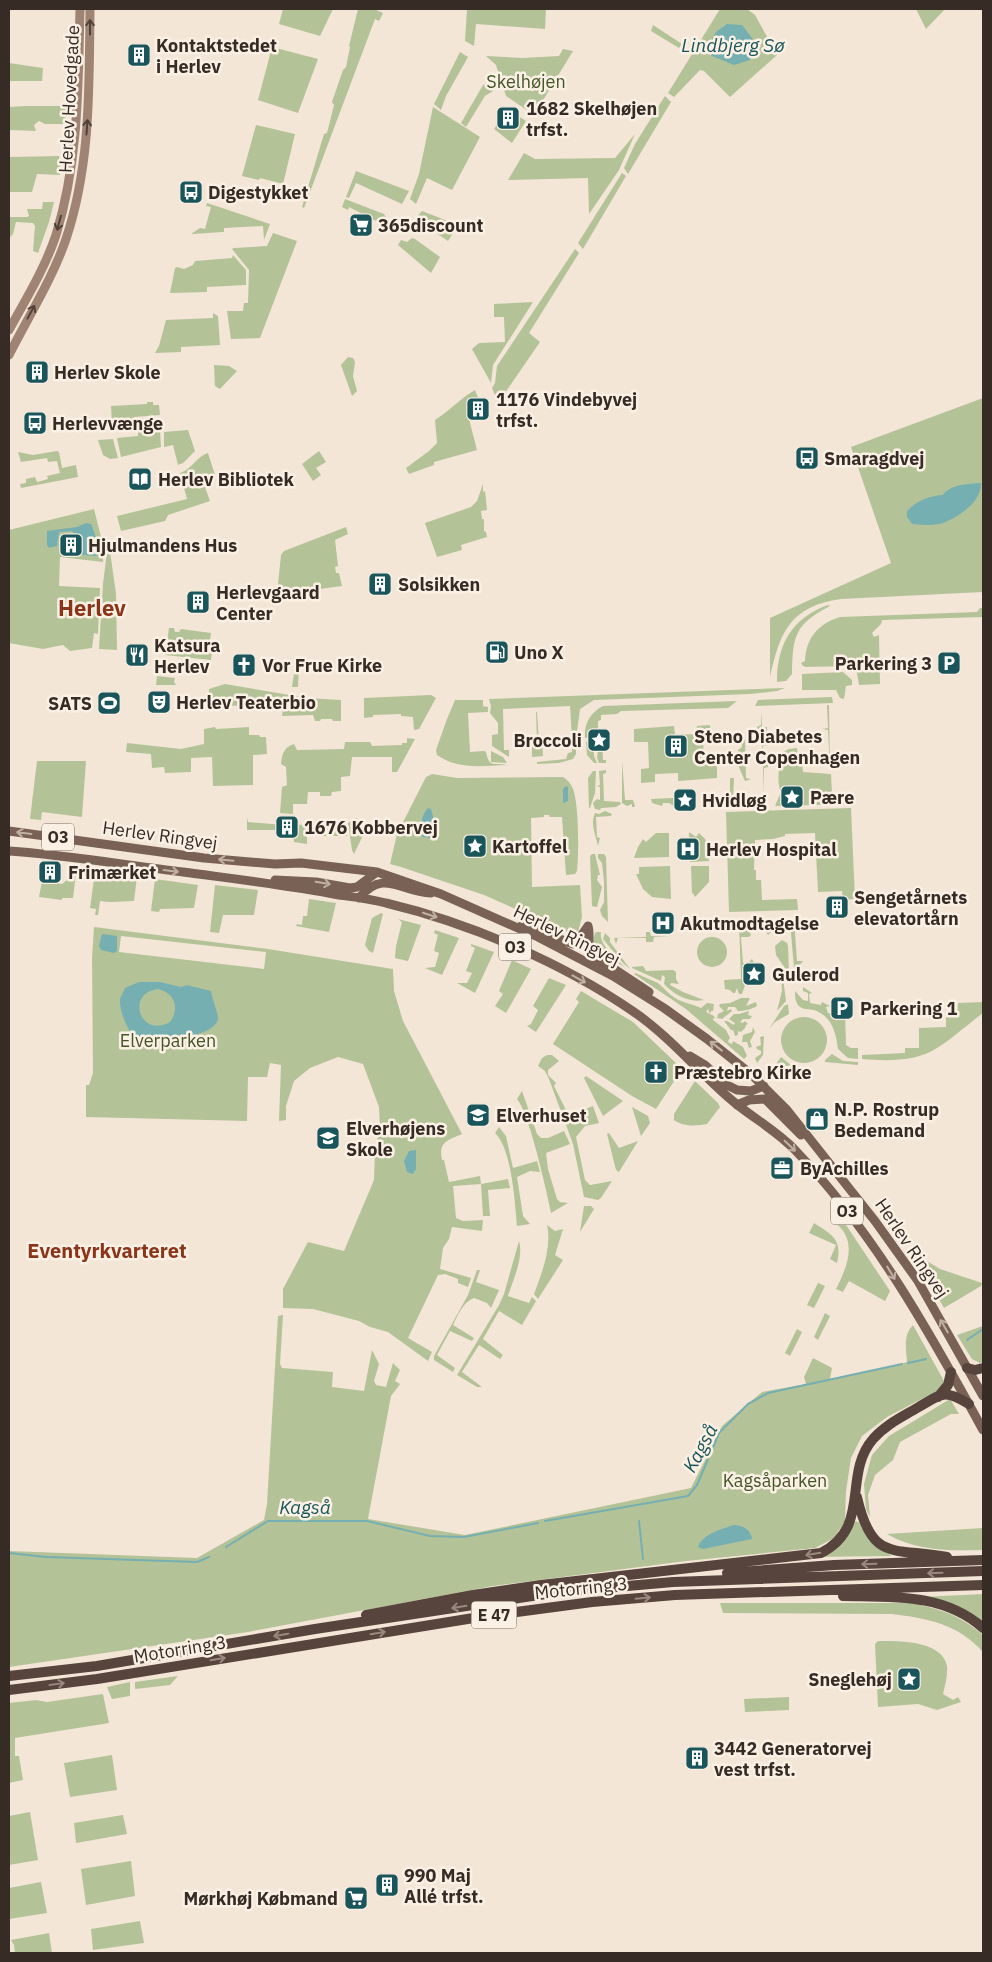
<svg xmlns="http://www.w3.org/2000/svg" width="992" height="1962" font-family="'IBM Plex Sans',sans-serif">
  <rect width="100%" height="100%" fill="#f3e6d7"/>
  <path fill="#b4c297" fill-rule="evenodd" d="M283,9h50l-13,27 -41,-12z
    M358,9h16l9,4 -4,8 -4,-2 -71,189 -2,-1 22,-73 3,-1 7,-28 -2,-3 11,-32 3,-3 4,-20 -1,-1z
    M467,9h79l-1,20 -69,-5 -2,22 -9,-5z
    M720,9h27l8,6 22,40 -47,42 -26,-26 -4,-1 -26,27 -6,-4z
    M916,9h29l-19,20z
    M653,25l29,19 -3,4 -28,-17z
    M272,47l46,12 -20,54 -40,-13z
    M563,49l10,2 -39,64 -28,-19 -10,-31 -10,-9 36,2 37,-2z
    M460,52l8,5 -22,39 -5,14 -7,-6z
    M9,63l34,5 -1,13h-33z
    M490,81l3,10 -8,5 -19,31 -5,-4 22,-38z
    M665,96l6,6 -43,72 -4,-6 11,-24z
    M25,106h41l-1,18h-20l-6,-3 -5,4 2,6 -27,-1v-23z
    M433,107l47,30 -28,53 -25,-12 -11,26 -6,-5 9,-25z
    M507,109l19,12 -14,22 -18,-14z
    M256,125l39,9 -12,50 -23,-6 -1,2 -17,-4z
    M635,134l-16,36 -30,44 -1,-36 -80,2 16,-27 11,6 80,-1z
    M59,156l1,19 -23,-1 -5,18h-23l1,-35z
    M356,171l53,20 -7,13 -46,-21 -7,15 -3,-1z
    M622,173l4,3 -43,73 -5,-6z
    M345,199l39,15 6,10 -2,3 -39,-20 -1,3 -6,-3z
    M43,202h11l-5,20 -11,31 -5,-2 2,-25 -2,-3 -17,-1 -3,12 -4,4v-21h18l2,-1 -2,-7h15z
    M207,203l63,21 -6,16 -1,-14 -39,2v4l-33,2 9,-6 5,1 6,-22 -5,-1z
    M422,211l36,14 -10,16 -33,-22z
    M273,233l24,8 -37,97 -29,1 -4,-28h16l1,-8h4l1,-33 -17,-21 2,-1 33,-2z
    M412,238l3,1 25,18 -9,16 -33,-28 3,-5 6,2z
    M575,249l4,4 -50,80 11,9 -42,61 -6,-15 3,-5 2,-17z
    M233,255l13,15v15l-39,2v5l-37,1 5,-25 2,-1 7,2 9,-4 2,-4 37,-3z
    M533,302l-40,63 -2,18 -19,-34 7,-6 26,-1 -1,-25h-10v-13z
    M213,313l5,3 2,29 -39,2v5l-26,1 4,-7 7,-26 47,-2z
    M348,357l5,1 2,4 -2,14 4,15 -5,5 -11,-31z
    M214,365l15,1 8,5 -17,18 -5,-3z
    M475,390l6,15 -7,3 1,4 -4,1 1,5 -3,1 8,31 -43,12v3l-25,9 -3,-6 23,-17 8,-8 -2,-23c14,-9 26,-22 40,-30z
    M983,398v194l-142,7c-50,7 -61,32 -71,78v-59l121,-55 -40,-116z
    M147,402h6v3h6l1,10 -26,2v5l-22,1 -1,-17 36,-2z
    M160,430l1,17 -40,10 -4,-19 21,-2v-5z
    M188,430l7,21 -12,12 -5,2 -5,-20 -9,2v-15z
    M113,439l5,19 -8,1 -7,-4 -5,-15z
    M57,451l2,1 3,16 14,-3 2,12 -57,11 -1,-4 6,-1v-4l9,-2 2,5 11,-3 -1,-3 13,-3 -3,-12 -9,1 -1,-4 -26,4 -3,-10 15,3z
    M319,451l7,11 -10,6 5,7 -8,6 -11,-17z
    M208,453l7,22 -13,4 8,22 -42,14 -3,6 -44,10 -4,-15 70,-17 -7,-26c12,-4 16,-16 28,-20z
    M483,484v8l2,-1 2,19 -6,1 1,8h2v12l2,1 1,5 -26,8 1,5 -25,7 -12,-34 46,-16 6,-6z
    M94,509l9,36v17l-43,-5 -1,29 41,2 -2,46 -4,-1 -2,15 -22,3 -7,-6 -20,4 -34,-6v-113z
    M346,527l2,7 -13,6 3,26 -3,1 1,6h3l3,13 -37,5v4l-28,-1 4,-39 3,-4z
    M110,551l6,43 1,56 -18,-1 4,-65 4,-32z
    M828,605l2,1c-36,19 -37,30 -38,68l-6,7 -9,1c0,-38 15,-64 51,-77z
    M980,608h3v9l-101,3 -1,4 -9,9 2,4 5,-2 1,49 -21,1 -2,-12 -7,-7 -44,1 -3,-1 -2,-3 4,-2c1,-22 12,-37 35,-44l137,-5z
    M169,628h5l1,4h4l2,-3 30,4 -1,7 3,1 -2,19 -46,-5z
    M296,661l3,1 -1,25h-6z
    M843,672l9,8v5l-6,1 -2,13 -4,-1 -4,-8h-34v-16z
    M157,676l18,2 -1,4 2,3h-20z
    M225,684l82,14 34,2v21h-8l-1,-2h-11l-1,2h-5l-2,-6 -31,1 1,-9h-15l-1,-2 -45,1 -1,2 -5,1v-3h-7v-17z
    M785,688l-8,3 -27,3 -156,6 -14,9 -4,30h-4l-2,-33 -67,3 1,41h5v7l-17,-11v-11l6,-1v-11l-8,-10 1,-7 -2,-7z
    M431,695l5,3 -17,31 -5,1 -1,-13 -12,-1v-2l-28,1v2l-9,1v-20z
    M832,697l1,6 -78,3 3,-6z
    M455,700h28v6l5,1v5l-20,1 2,39 14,-1 2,1c3,17 9,10 21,13 -24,1 -49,5 -70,-10l-1,-5 11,-31z
    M737,701l-9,7 -107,3 -4,3 -16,1v5l-3,1v12h8v2l-21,3c-1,-15 5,-25 18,-32z
    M827,705h2l1,65 -2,-40 -5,-1 5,-1z
    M762,711v16h5l1,18 -5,1 1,17h4v4l-4,1v27l-1,-29 -5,-2 5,-1 -1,-21 -5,-3v-12l4,-2z
    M536,712h1l2,30 3,1 1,13 -11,1v-13l5,-2z
    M710,725l1,14 -8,1 1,22h13v16l-39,3v-8l-23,1v8l-14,1v-14l8,-1 -1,-26h-14v-13l40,-3 1,9 21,-1 1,-8z
    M215,727l1,2 33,-2v8h10l1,2h6l1,17 -14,1v30l-40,1 -1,-29 -21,1v14l-26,1 -1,-6 -12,1 -1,-14 -25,-2 1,-9 54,6 23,-5v-15z
    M407,738l8,1 -18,33h-5v-15h-40l-2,19 -9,1v14l-9,1 -1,4h-11v-4h-12l-1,12h-14v10l-13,-1 2,-26 5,-2 -1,-18 -5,-3c1,-10 3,-17 13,-20l3,6 47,-1 1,-7h25l2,4 30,-1v-2h5z
    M602,738h4v4l-4,2 1,16h3v3h-7l-2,-5 2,-15 3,-2z
    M745,739l1,39 5,1 -6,2 -7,-16v-15l4,-3v-7z
    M593,741l1,15 3,7h-3l-7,-8 -1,-13z
    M572,742l4,1v11l-3,5 -14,4 -22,1v-2l29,-3 2,-6 4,-1z
    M797,748l1,12 4,2 1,10 28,2 1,20 19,-2v12l-76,2 6,-14c-6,-15 1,-22 -4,-37l12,-6z
    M491,751l12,6 4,6 -16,-1z
    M622,760l3,40h8l2,6 -1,1h-2v-3l-5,2 -5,-3z
    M37,761h49l-4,56 -40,-5 -1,8 -11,-1z
    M606,770v3l-3,1 1,27 16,1 1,2 -5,3 -15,1 -1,2 -5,-1 -2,-6 4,-4 3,1v-13l-3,-1 3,-1 -1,-14z
    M593,771h3l-1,22 -5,15h-1l-1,-30z
    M432,774l25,4 106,-1c5,3 8,7 10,12 6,16 6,64 4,82l-2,3 -9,1 -4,-58h-12l-1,-2h-5v2l-13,1 1,69 48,-2 2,32 -4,15 -6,2 -88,-39 -83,-28 -11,-3 7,-30 29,-57z
    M730,778h4l-1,21 -16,6 -7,-2 -2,-6 22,-1z
    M692,797l-2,6 -5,3 -4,-4h-6l-1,4 -5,-3h-6l-1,3 -10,-3 -1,-4z
    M851,808l4,91 -12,1 -1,-9 -24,1 -3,-59 -30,1v2l-12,3 -18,1 -1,30h2v10h5l1,20 35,-1 1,11 -69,2 -3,-100z
    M605,811l7,3 -1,2 -15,1 1,20 3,1 -2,8c-2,-11 -8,-21 -3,-33l4,1z
    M247,818l1,4 36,3v7h-7v-2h-30z
    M356,818l11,9 -13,27 -2,-4 -4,-27z
    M310,823h3v4l34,2v7h-36z
    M307,824v20l-13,-2 -1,-11h6v-6z
    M689,832l7,5 3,-4 6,6 6,11 -3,2 1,9 -19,1z
    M656,833h13v24l-35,1 4,-11 5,-8 3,3z
    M592,854h3l5,21h-2l-1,5 5,7 -5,20 -5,-1 -2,-50z
    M598,854h6l2,3 2,65 -6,-6 -2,-6 4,-8v-21l-2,-18 -4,-5z
    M670,866l1,33 -19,-2 -9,-8 -7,-15h3v-7z
    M691,866h18v16l-14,15 -2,-4 -1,1z
    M95,872l42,5 -3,24c-12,0 -22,2 -34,0l-2,14h-3l1,-6 -6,-1z
    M76,873l-3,25h-11v2l-23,-3 3,-16 20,3z
    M155,879l43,6 -4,23 -34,1 -1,3 -8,-1z
    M215,885l43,5 -4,25h-31l-4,18 -9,-1z
    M309,899l27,4 -7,29 -33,-6 1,-2 5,1 1,-9h4z
    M381,913l2,1 -10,39 -4,-2 -4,-6 7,-27z
    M398,919l23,6 -13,36 -13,-3 1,-12 6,-24z
    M778,919h16l3,42h6l-6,8 -3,-1 -3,-35 -3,-3 -9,-1z
    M769,920h8l1,9 -5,1 -5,5 -2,-3z
    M739,922h7l5,13 -2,2h-8l2,26 4,1 5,-5 2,4 -9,9 2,2 -4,8 2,3 -3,9h-3l-2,-6 -2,5h-2l-3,-3 -5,-1 -1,-9 17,-1z
    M94,927l174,22 125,20 1,22 9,30 59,113c-14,6 -24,8 -20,26h2l5,22 31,-6 1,8 27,-5 2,9 -22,2 2,26h-7l-2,-32 -28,2 3,32 7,3 20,-1 -1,11 -30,-4 -3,12 -6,9 -3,21 31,9 -3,9 -10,-4v-4l-13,-5 -7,1 -30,63 24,14 -4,9 -40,-29 -18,-5 -11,-6 -46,-12 -30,-1v-19l25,-47 36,9 30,-71 1,-30 5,-23 -1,-20 -16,-43 -25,-7 -28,11 -16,13 -8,25v14l-7,1 2,-56 -11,-2 -3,14h-19l-1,44 -161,-4v-32h3l4,-12 -1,-115zM121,936l145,16 -2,17 -145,-17z
    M435,930l24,8 -17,37 -17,-7 10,-1 4,-14 -5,-2 4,-16 -4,-2z
    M597,932h4c-3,12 17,29 25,36l-31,-19 -3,-3 3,-13z
    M646,932h4l1,4 20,1h-17l-1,5h-7v-4h-28l-2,6 -2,-6 32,-1z
    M605,933l5,5v4l20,27 -7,-6 -20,-24z
    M697 952a15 15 0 1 1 30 0a15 15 0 1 1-30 0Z
    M782,940l5,3 1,3 1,25h-2l-11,-16 -1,-9z
    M471,944l23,8 -19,41 -18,-10h10l5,-10 -6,-2 9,-23 -4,-2z
    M512,960l19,9 -25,44 -11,-7 8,-12 -4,-3z
    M643,966l3,5 27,-1 3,2v7l3,5 -8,-1 -1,2 13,7 21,8c-16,3 -29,-5 -40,-16l1,-7 -3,-2 -1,6 -29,-13v-1z
    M636,973c3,2 20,9 22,10 6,5 11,11 17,15 8,5 18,6 26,10l6,-5 7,1 -1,7h-2l-1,3 -2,-5 -2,3 8,4 1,3 -2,-1v2l13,10 4,8 -2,3 1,2 3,1 1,-3 10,6 4,9 -3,3 -58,-50 -52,-35z
    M549,978l17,7 -30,47 -9,-6 4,-2 7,-14 -5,-4z
    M781,978h2l3,23 -9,10 5,-20z
    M803,987l9,6 -3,1 1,9 11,2 1,-3 8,4 -4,1 2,6 4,1 3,4 8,2v-8l-4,-2h9v2l-3,1 1,32 5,3h7v11l-10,-1 -10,-9c-2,-16 -6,-33 -24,-39 -5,-1 -11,0 -15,-4 -4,-4 -4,-10 -4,-15l8,9 5,1v-8l-5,-2z
    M581,991l52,31 46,44 1,6 -24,37 -24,-13 -79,-52 26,-42 -3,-3z
    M741,998h9l-4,8 10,-4 1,4c-4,3 -14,5 -19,5l-3,-4h-7l-1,4 4,-2 1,2 -10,8 -5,-1 1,-4 6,-3 -5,-5 1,-2 10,-1z
    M983,1002v11c-15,11 -30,25 -46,35 -21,14 -51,13 -75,11v-4l43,-2v-5h14v-20l27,-1v-10h11l1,-14z
    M788,1004l1,10 -14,8 -6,7 15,-23z
    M749,1011l-1,4 4,1 -2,3h-7l-3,3 3,1 2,-2 3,3 -2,1 -1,3 -4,4 -3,-1v4l-3,1 -2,-6h-2l-7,-9h3l7,4 1,-2 -6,-4 5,-5h5z
    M781 1040a23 23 0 1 1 46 0a23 23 0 1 1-46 0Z
    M753,1027l2,5 -5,9 2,6 -3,1 -2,-6h-5l1,-7 9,-3z
    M764,1036l-1,19 -6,8 -2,-5 6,-4v-3l-4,-2 -1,-2 5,-2 -1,-8z
    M832,1054l11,7 15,1v3l-33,-3v-2z
    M547,1055h5l7,6 -11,9v5l8,8 -2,3 15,30 24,-10 6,17 -14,3 -9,11 9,43 5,5 22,-4 -11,17 -3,2 -14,-3 -11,-53 -24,-65 -4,-8 -7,-5 4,-8z
    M781,1057l10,8 -9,2 -11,9 -2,-2z
    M586,1076l37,25 -20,15 -19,-38z
    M695,1081l23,22 2,4 -13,17c-10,2 -24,3 -33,-4v-6z
    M522,1091l15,43 4,4h7l16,-7 6,13 -24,9 2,16 9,30 3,3 8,1 -17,10c-6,-28 -12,-54 -20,-81 -4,-11 -7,-24 -14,-33z
    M632,1107l16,9 2,7 -9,13z
    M499,1127l7,9 7,32 24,-7 3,11 -10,-1 -13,6 6,39 7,8 -13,2c-2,-22 -5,-77 -22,-93z
    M609,1133l10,15 19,-7 -19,31 -3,-2 -9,-36z
    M584,1206h7l3,3 -14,23z
    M840,1216l50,75 -5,10 -36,-20 -6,11 -7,-3c11,-22 23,-49 -2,-67z
    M814,1223c17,11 29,16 23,40l-7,-4 6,-14 -27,-12z
    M547,1225l8,6 8,-2 -8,26 8,5 -25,39 -4,-5c8,-21 18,-47 13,-69z
    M519,1241c5,16 -6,39 -11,55l21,7 3,-6 4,4 -14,24 -23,-14 -16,28 20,16 -3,4 -21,-14 -17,27 20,15h-5l-20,-12 42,-70 5,-11z
    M912,1252l28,17 42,14 -1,3 -37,22z
    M477,1270h3l-4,12 23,8 -8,18 -4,-5 -13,-5c-10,3 -17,18 -21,27l21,13 -2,3 -22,-10 -13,24 18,13 -2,4 -19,-12v-4l34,-61z
    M818,1283l7,3 -11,22 -7,-3z
    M825,1313l5,3 -12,24 -4,-3z
    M283,1315l-3,49 2,4 51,4 -1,15 32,4 8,-41 7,14 -5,17 2,4 10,2 7,-24 7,7 -5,11 5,3 -9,12 -23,123 97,16 226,-47 31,-62 40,-34 44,-8 -2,-7 9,-19 19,10 -2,11 68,-14 9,-3c-1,-13 -4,-27 6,-37l31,56 -3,8 -54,28 -25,19 -11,22 -5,33 -1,30 -11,17 -19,10 -129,13 -193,25 -245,46 -239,35v-116l188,7 67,-38 3,-16 11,-188z
    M983,1326v36l-3,1 -8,-4 -15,-24z
    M797,1329l5,3 -12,24 -5,-3z
    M950,1399l9,15h-8l-51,28 -7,18 -18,15 -7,20 2,22 -4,-8 -2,-25 8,-29 17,-19z
    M853,1521l6,1c10,21 13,23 33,34l-80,1 20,-8z
    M983,1528v22c-33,1 -67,1 -96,-16z
    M983,1594v30l-21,-16 -40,-11z
    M720,1603h191c29,6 49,12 72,32v17c-25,-28 -56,-34 -92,-38l-168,-1z
    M878,1641c20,0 64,-1 69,25 1,10 -2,19 -4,28l10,6 5,-3 3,5 -24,8 -19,-6 -40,3 -3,-63z
    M178,1676l-8,9 -35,4v-7z
    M130,1682v14l-18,3 -5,-12z
    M103,1694l6,29 -94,15v18h4l4,24 -14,3v-80l27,-3 11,2z
    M789,1697v13l-44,2 -1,-13z
    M112,1755l5,35 -47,7 -6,-34z
    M30,1812l8,48 -29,5v-49z
    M123,1815l4,19 -51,9 -2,-20z
    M131,1861l4,35 -49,9 -5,-36z
    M41,1882l6,31 -38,6v-31z
    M140,1921l4,22 -51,7 -2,-21z
    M49,1933l3,20h-37l-1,-8 -3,-5z"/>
  <path fill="#75afb1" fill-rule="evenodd" d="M727,24l15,1 10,13 5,12 -2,4 -3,1 -2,5 -16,5 -22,-9 -4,-8 8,-16z
    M981,483c1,18 -22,34 -38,40 -10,3 -21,2 -31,1l-5,-7v-6c10,-10 21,-15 36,-16 8,-11 25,-11 38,-12z
    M86,523l5,1c5,11 7,21 6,32l-14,-1 -5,-4 -2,-15 -4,-5 -13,1 -2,14 -8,2 -2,-3v-14l30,-4z
    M566,786l2,1v14l-5,2v-14z
    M428,808l3,1 8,30 -16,-2 -3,-2c0,-9 2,-21 8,-27z
    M102,934l15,2v15l-3,2 -13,-3 -2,-4z
    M139,982h21l21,5 6,-2 24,6c1,8 8,24 7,29 -6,16 -46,20 -61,20 -4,0 -10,2 -15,1 -13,-2 -23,-31 -22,-42 1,-3 4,-8 5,-11zM158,989c17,4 22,19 12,33 -30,17 -45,-29 -12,-33z
    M416,1150v19l-3,5 -6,-2 -3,-11 5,-10z
    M734,1525c9,0 17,5 18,14l-49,10 -5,-2c4,-13 24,-18 36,-22z"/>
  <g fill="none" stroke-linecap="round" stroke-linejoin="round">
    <path stroke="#75afb1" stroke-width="2" d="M967,1340l16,-11
      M908,1363l18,-4
      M545,1521l143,-25 9,-11 22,-52 29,-29 20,-11 134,-29
      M639,1521l4,38
      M226,1547l42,-26h99l63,15 34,1 74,-14
      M9,1553l37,4 151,5 12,-5"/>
    <path stroke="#9f8474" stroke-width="9" d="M9,330c17,-31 36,-62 47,-95 23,-75 22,-149 24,-226
      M9,355c19,-38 43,-75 57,-116 25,-75 23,-152 24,-230"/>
    <path stroke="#796155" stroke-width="9" d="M9,831l195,27 71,6 26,-1 76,9 64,22 97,43 75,39 51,32 43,31 44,35 36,36 88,111 43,60 65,115
      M9,851c58,4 116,14 174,21 52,7 104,13 156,23 15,2 32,4 47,8 84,20 177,60 248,109 35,24 63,58 94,85 21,19 47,32 67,53 78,81 134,181 188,280
      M275,880l41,2 34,6 7,-1 20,-15
      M359,898c25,-30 41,-6 72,-5
      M522,925l51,19 3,-1 12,-17
      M588,926c3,10 -2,21 5,29l56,37
      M690,1056l15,9 22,20 10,5 14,1 13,-5
      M737,1105l12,-5 16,-1 36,36"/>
    <path stroke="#57443c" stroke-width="10" d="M967,1368l8,2 8,-2
      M938,1397l10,-12 3,-13
      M857,1497c15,66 36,50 90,60
      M727,1573l107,-8 149,-5
      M843,1596c49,1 101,-3 140,32
      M366,1615l107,-20 68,-10 280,-32c51,-26 21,-78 52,-114 12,-14 29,-22 44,-31 25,-14 26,-20 52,-4
      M9,1676l88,-10 218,-37 244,-37 114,-10 310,-11
      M9,1690l88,-11 389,-63 106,-14 83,-7 308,-10"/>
  </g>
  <defs><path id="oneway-shaft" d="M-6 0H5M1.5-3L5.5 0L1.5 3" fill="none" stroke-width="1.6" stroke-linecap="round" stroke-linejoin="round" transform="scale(1.25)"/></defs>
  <g stroke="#504139">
    <use href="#oneway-shaft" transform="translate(90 27) rotate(-90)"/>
    <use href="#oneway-shaft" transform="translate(87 127) rotate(-86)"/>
    <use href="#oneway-shaft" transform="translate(59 223) rotate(105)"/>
    <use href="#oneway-shaft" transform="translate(31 312) rotate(-62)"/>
  </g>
  <g stroke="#c0b0a4">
    <use href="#oneway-shaft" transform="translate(24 833) rotate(-173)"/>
    <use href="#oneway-shaft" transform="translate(226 860) rotate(-175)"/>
    <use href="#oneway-shaft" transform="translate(171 871) rotate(7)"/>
    <use href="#oneway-shaft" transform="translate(323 883) rotate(10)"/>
    <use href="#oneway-shaft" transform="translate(430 915) rotate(18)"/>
    <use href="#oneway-shaft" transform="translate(579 979) rotate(29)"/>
    <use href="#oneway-shaft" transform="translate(716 1046) rotate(-142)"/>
    <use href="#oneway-shaft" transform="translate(790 1146) rotate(44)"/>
    <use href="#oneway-shaft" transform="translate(891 1273) rotate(59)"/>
    <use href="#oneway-shaft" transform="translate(944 1326) rotate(-120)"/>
  </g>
  <g stroke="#98897f">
    <use href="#oneway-shaft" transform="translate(813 1554) rotate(170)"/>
    <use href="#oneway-shaft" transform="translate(869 1564) rotate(178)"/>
    <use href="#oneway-shaft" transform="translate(935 1573) rotate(178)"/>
    <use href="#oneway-shaft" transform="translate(643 1598) rotate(-5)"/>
    <use href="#oneway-shaft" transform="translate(459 1607) rotate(171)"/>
    <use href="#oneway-shaft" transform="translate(378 1633) rotate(-9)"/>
    <use href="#oneway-shaft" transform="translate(281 1635) rotate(170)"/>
    <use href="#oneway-shaft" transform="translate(218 1659) rotate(-9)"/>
    <use href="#oneway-shaft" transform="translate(57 1684) rotate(-8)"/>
  </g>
  <defs>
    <g id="building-square" transform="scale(1.25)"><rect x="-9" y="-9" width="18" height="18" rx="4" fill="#19555a" stroke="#faf0e4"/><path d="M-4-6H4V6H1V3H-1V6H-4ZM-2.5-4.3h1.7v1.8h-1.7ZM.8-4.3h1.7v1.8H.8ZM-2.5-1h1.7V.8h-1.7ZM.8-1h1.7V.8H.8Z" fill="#fff"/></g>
    <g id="bus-square" transform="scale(1.25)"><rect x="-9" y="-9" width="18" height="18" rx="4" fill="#19555a" stroke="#faf0e4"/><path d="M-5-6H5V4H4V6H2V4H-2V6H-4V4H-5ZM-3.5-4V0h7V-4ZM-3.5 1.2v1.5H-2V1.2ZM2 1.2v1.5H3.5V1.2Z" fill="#fff"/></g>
    <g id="supermarket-square" transform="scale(1.25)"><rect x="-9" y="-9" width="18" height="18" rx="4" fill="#19555a" stroke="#faf0e4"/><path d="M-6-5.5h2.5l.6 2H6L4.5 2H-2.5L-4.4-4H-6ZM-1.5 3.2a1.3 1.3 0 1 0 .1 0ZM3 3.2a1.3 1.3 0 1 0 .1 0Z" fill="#fff"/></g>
    <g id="library-square" transform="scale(1.25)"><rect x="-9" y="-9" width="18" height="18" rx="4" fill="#19555a" stroke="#faf0e4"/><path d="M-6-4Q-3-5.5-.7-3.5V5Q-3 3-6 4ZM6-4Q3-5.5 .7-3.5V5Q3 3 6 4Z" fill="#fff"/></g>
    <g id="fuel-square" transform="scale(1.25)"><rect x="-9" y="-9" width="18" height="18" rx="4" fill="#19555a" stroke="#faf0e4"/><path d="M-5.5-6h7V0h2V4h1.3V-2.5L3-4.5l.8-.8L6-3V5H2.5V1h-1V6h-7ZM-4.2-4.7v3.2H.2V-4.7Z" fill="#fff"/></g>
    <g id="restaurant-square" transform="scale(1.25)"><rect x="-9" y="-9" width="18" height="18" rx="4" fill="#19555a" stroke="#faf0e4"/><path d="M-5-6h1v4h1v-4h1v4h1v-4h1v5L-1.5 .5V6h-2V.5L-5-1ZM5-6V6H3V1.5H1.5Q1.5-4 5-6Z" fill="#fff"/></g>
    <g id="parking-square" transform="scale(1.25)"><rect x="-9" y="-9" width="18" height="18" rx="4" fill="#19555a" stroke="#faf0e4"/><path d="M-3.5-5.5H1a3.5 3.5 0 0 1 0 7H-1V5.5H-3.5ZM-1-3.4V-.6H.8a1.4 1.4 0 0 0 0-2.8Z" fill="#fff"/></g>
    <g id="church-square" transform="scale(1.25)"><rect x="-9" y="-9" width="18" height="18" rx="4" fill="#19555a" stroke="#faf0e4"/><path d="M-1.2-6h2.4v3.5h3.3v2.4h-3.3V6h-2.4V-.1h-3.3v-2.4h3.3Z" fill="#fff"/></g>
    <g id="theatre-square" transform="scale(1.25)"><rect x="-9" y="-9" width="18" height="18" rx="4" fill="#19555a" stroke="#faf0e4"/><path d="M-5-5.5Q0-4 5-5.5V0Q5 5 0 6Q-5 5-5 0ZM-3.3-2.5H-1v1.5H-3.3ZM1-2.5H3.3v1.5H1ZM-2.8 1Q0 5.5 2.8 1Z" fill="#fff"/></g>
    <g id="stadium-square" transform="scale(1.25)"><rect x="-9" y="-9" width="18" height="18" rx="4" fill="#19555a" stroke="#faf0e4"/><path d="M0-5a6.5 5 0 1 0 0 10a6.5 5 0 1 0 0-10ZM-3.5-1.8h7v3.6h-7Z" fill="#fff"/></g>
    <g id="sight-square" transform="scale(1.25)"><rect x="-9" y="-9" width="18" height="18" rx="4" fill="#19555a" stroke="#faf0e4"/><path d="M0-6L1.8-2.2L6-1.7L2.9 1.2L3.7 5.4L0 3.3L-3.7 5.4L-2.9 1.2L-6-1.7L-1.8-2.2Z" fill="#fff"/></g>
    <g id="hospital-square" transform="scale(1.25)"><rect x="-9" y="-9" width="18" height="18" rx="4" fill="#19555a" stroke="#faf0e4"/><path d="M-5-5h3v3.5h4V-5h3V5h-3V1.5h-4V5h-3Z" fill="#fff"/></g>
    <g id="school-square" transform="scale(1.25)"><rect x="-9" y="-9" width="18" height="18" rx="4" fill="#19555a" stroke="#faf0e4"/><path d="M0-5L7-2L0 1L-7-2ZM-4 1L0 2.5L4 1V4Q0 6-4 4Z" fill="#fff"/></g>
    <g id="shop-square" transform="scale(1.25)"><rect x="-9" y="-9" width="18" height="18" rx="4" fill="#19555a" stroke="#faf0e4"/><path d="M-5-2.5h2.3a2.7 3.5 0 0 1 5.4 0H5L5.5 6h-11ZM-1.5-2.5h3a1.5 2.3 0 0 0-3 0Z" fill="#fff"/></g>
    <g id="office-square" transform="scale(1.25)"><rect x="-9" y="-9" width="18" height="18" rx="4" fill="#19555a" stroke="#faf0e4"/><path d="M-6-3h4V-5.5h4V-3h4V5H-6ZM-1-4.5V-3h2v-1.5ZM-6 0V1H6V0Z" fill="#fff"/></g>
  </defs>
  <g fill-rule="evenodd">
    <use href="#building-square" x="139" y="55"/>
    <use href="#building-square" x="508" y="118"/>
    <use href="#bus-square" x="191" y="192"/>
    <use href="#supermarket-square" x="361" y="225"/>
    <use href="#building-square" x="37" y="372"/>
    <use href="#building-square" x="478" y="409"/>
    <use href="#bus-square" x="35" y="423"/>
    <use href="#bus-square" x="807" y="458"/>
    <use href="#library-square" x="140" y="479"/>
    <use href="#building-square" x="71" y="545"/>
    <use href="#building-square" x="380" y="584"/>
    <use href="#building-square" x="198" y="602"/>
    <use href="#fuel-square" x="497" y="652"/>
    <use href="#restaurant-square" x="137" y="655"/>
    <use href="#parking-square" x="949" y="663"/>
    <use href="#church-square" x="244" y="665"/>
    <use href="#theatre-square" x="159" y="702"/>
    <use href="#stadium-square" x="109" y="703"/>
    <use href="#sight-square" x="599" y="740"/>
    <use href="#building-square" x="676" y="746"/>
    <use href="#sight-square" x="792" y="797"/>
    <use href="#sight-square" x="685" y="800"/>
    <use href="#building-square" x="287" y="827"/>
    <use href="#sight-square" x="475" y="846"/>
    <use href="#hospital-square" x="688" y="849"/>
    <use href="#building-square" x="50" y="872"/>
    <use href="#building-square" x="837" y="907"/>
    <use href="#hospital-square" x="663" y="923"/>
    <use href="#sight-square" x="754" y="974"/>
    <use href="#parking-square" x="842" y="1008"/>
    <use href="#church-square" x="656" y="1072"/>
    <use href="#school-square" x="478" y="1115"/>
    <use href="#shop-square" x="817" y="1119"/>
    <use href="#school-square" x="328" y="1138"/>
    <use href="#office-square" x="782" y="1168"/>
    <use href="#sight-square" x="909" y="1679"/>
    <use href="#building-square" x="697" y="1758"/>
    <use href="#building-square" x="387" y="1885"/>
    <use href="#supermarket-square" x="356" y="1898"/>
  </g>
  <g text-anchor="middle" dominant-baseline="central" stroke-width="5" stroke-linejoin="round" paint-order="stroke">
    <g fill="#faf0e4" stroke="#71665e" stroke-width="1">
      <rect x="42" y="823.5" width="32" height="27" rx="4"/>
      <rect x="499" y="933.5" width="32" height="27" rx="4"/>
      <rect x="831" y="1197.5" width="32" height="27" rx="4"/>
      <rect x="471.5" y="1601.5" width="45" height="27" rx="4"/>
    </g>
    <g font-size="16" font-weight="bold" fill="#362b25">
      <text x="58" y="837">O3</text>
      <text x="515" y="947">O3</text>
      <text x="847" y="1211">O3</text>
      <text x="494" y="1615">E 47</text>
    </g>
    <g font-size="18" font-weight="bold" fill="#362b25" stroke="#faf0e4" text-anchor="start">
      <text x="156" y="45">Kontaktstedet<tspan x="156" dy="21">i Herlev</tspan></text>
      <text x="526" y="108">1682 Skelhøjen<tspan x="526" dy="21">trfst.</tspan></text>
      <text x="208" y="192">Digestykket</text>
      <text x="378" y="225">365discount</text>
      <text x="54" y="372">Herlev Skole</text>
      <text x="496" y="399">1176 Vindebyvej<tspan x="496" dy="21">trfst.</tspan></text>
      <text x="52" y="423">Herlevvænge</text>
      <text x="824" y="458">Smaragdvej</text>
      <text x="158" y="479">Herlev Bibliotek</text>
      <text x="88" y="545">Hjulmandens Hus</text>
      <text x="398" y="584">Solsikken</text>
      <text x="216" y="592">Herlevgaard<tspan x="216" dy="21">Center</tspan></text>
      <text x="154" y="645">Katsura<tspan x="154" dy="21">Herlev</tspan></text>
      <text x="514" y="652">Uno X</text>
      <text x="932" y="663" text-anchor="end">Parkering 3</text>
      <text x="262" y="665">Vor Frue Kirke</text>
      <text x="176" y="702">Herlev Teaterbio</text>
      <text x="92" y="703" text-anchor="end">SATS</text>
      <text x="694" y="736">Steno Diabetes<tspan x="694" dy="21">Center Copenhagen</tspan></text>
      <text x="582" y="740" text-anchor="end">Broccoli</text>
      <text x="810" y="797">Pære</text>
      <text x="702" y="800">Hvidløg</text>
      <text x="304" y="827">1676 Kobbervej</text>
      <text x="492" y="846">Kartoffel</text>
      <text x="706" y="849">Herlev Hospital</text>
      <text x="68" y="872">Frimærket</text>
      <text x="854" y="897">Sengetårnets<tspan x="854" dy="21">elevatortårn</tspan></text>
      <text x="680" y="923">Akutmodtagelse</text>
      <text x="772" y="974">Gulerod</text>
      <text x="860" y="1008">Parkering 1</text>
      <text x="674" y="1072">Præstebro Kirke</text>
      <text x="834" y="1109">N.P. Rostrup<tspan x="834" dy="21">Bedemand</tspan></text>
      <text x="496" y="1115">Elverhuset</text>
      <text x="346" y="1128">Elverhøjens<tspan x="346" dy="21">Skole</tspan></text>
      <text x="800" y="1168">ByAchilles</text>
      <text x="892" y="1679" text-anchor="end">Sneglehøj</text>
      <text x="714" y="1748">3442 Generatorvej<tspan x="714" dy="21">vest trfst.</tspan></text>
      <text x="404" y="1875">990 Maj<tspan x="404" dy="21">Allé trfst.</tspan></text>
      <text x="338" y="1898" text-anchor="end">Mørkhøj Købmand</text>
    </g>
    <g font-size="18" fill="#455528" stroke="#faf0e4">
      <text x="526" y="81">Skelhøjen</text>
      <text x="168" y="1040">Elverparken</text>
      <text x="775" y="1480">Kagsåparken</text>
    </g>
    <g font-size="18" fill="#362b25" stroke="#faf0e4">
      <text transform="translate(69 99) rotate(-87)">Herlev Hovedgade</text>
      <text transform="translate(160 835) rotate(8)">Herlev Ringvej</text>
      <text transform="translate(567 935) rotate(26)">Herlev Ringvej</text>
      <text transform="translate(912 1248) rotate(56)">Herlev Ringvej</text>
      <text transform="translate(581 1588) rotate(-6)">Motorring 3</text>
      <text transform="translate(180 1649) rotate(-9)">Motorring 3</text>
    </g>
    <g font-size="19" font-style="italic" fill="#19555a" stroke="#faf0e4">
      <text x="733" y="45">Lindbjerg Sø</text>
      <text transform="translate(700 1448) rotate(-62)">Kagså</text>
      <text x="305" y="1507">Kagså</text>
    </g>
    <g font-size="20" font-weight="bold" fill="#8a3419" stroke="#faf0e4">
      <text x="107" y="1250">Eventyrkvarteret</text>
    </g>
    <g font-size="22" font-weight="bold" fill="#8a3419" stroke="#faf0e4">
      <text x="92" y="607">Herlev</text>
    </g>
  </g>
  <rect width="992" height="1962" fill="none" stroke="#362b25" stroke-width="20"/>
</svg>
